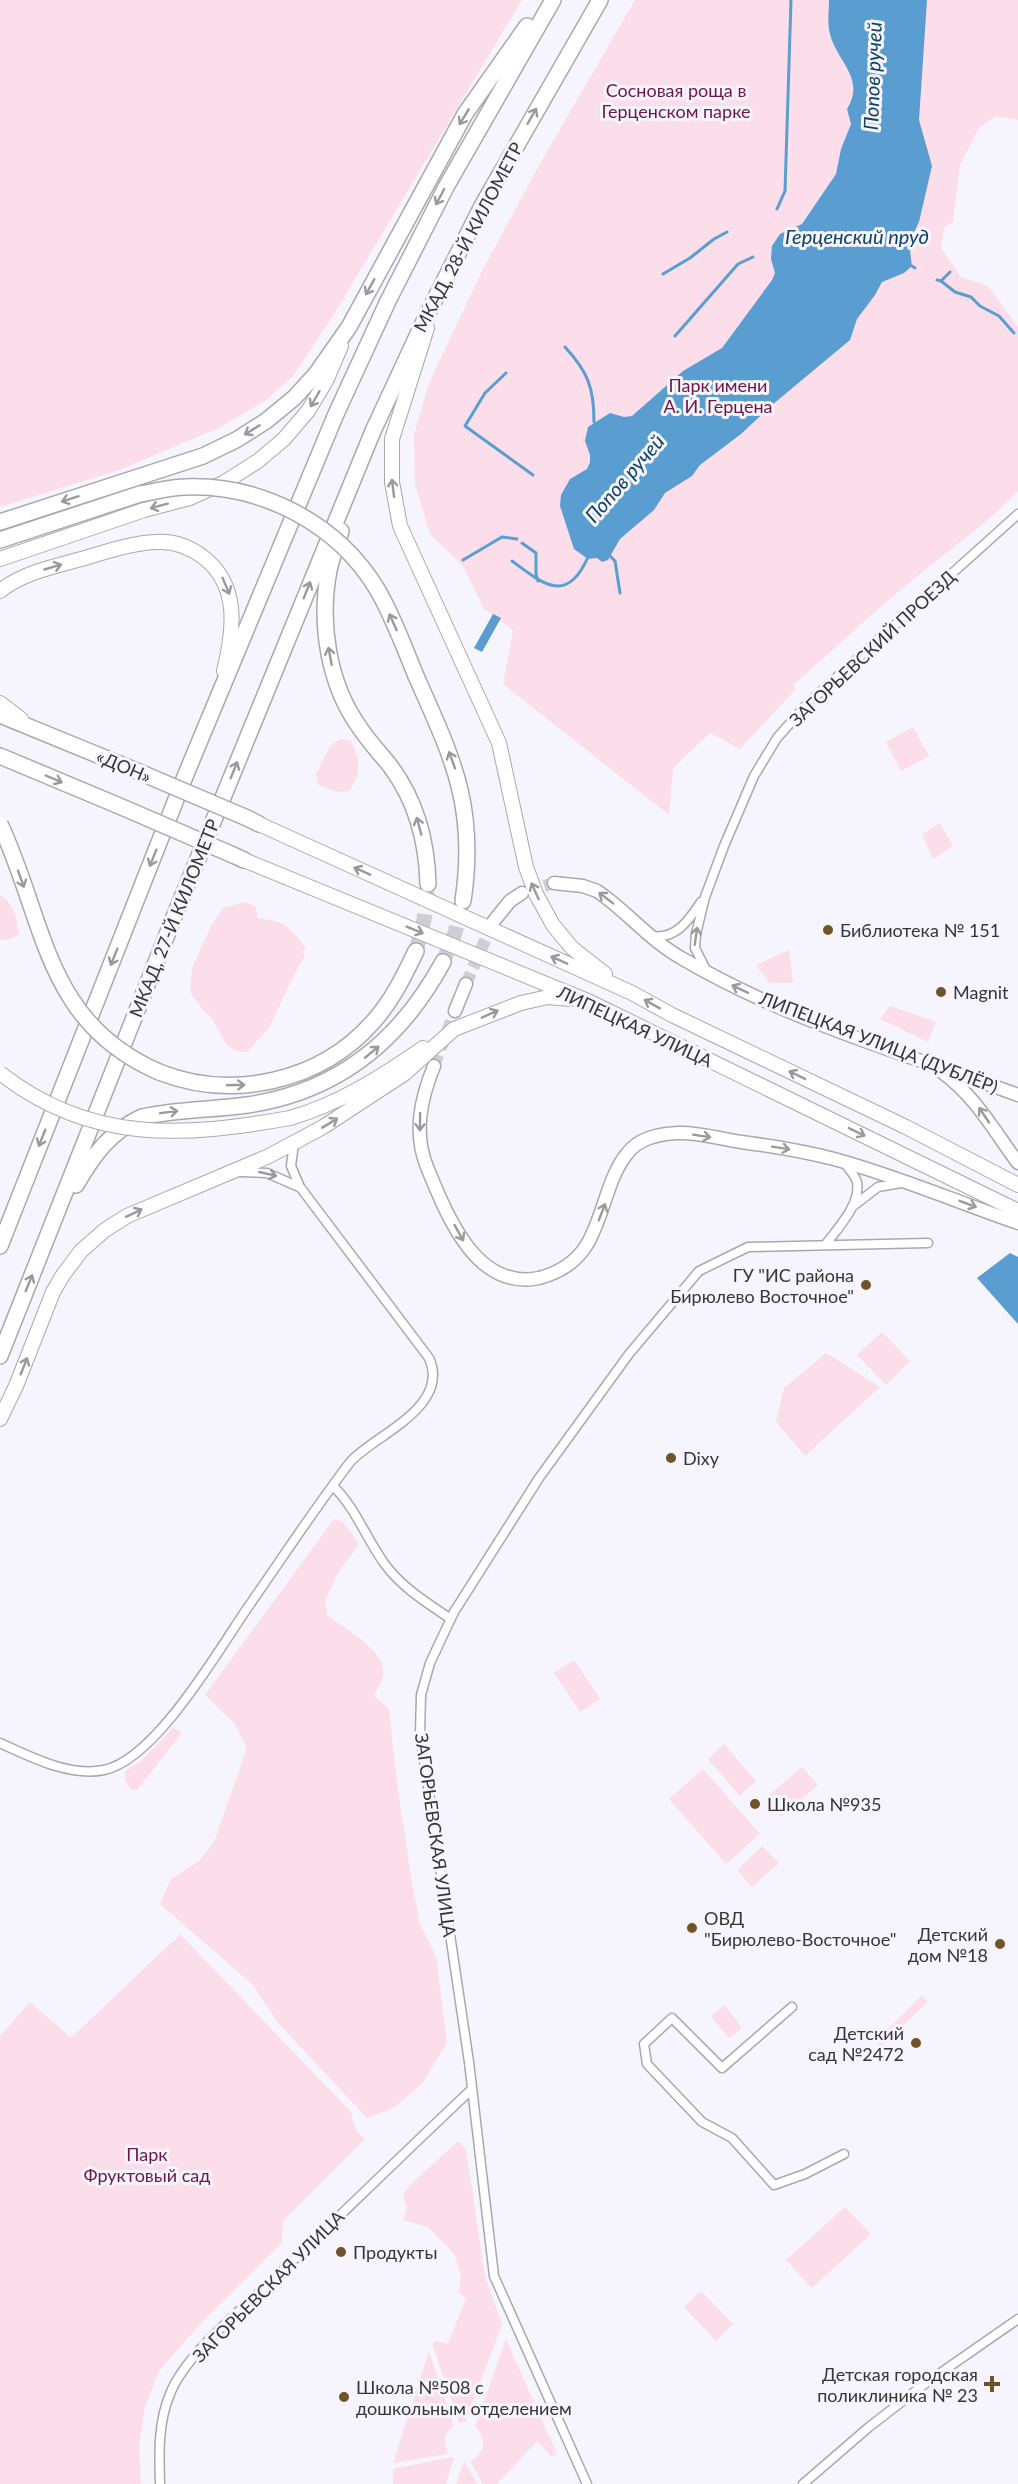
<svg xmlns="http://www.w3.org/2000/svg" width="1018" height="2484" font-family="Lato,sans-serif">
  <rect width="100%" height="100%" fill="#f6f4fc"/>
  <path fill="#fbdeea" d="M0,0h522l-188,314 -41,62 -27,24 -47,28 -100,42 -119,37z
    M635,0h383v120l-22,-4 -17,12 -19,37 -7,57 -9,5 -3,21 20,29 27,9 30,41v164c-29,31 -65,56 -98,83 -39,31 -76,66 -113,99l-14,12 3,4 -56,60 -30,-16 -37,35 -4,47 -166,-131 10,-54 -29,-21 -21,-43 -33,-32 -15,-50 -1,-49 15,-52 54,-114 58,-107z
    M913,727l16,29 -28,15 -15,-29z
    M340,739l11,2c9,19 11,32 -2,50l-11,1 -20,-7 -2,-11 15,-29z
    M940,823l13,23 -20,13 -11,-25z
    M0,895c14,9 17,22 19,39l-8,5 -11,1z
    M246,902l10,5 2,11c28,4 30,7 47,29l-1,11 -11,19 -24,51 -22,24 -11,-1 -9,-6 -16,-28 -8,-7 -13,-18 2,-24 19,-42 12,-18z
    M789,950l4,33h-23l-14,-18z
    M890,1006l46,16 -8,20 -48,-23z
    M882,1332l28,29 -24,24 -29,-30z
    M826,1353l54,34 -75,69 -29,-34 8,-34z
    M334,1519l9,3 16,22 -21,29 -13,27 2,15c16,13 65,38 55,64 -2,6 -6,11 -8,17l15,13 8,74 15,100 8,41 16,32 11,87 -25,41 -27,23 -28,11 -88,-94 -26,-39 -93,-81 11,-25 28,-18 15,-19 33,-94 -13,-25 -29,-28z
    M574,1660l26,39 -20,13 -26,-39z
    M173,1728l6,2 2,4 -44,56h-5l-7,-9v-10l15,-9z
    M724,1744l32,37 -16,15 -32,-37z
    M802,1767l16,18 -37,32 -16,-18z
    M703,1769l57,65 -34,30 -57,-65z
    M762,1846l17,17 -27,24 -15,-17z
    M180,1934l171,178 5,18 9,9 -82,82 -1,22 -78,77 -45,51 -14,36 -6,39 2,38h-141v-448l30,-34 41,36 103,-98 1,1z
    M922,1995l6,7 -47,44 -6,-4z
    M725,2005l17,23 -13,10 -18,-22z
    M457,2142l4,1 5,7 19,126 17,48 -36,97 -7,2 -26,-77 2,-5 13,3 18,-46 -7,-5 2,-17 -6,-21 -27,-28 -25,-7 4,-13 -4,-11 5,-9z
    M845,2207l26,27 -59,54 -26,-28z
    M701,2291l32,33 -17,17 -32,-34z
    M506,2339l51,115 -5,3 -15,-16 -40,43h-14l-13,-23c16,-7 17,-23 5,-35z
    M429,2351l25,75c-11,7 -11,17 -6,28l-55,9z
    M452,2457l2,1 -8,26h-53v-15z
    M464,2462l14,22h-22z"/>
  <path fill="#599dd1" d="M829,0h98l-8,120 13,46 -13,56 -10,21 3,23 -8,7 -22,9 -7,13 -18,24 -7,21 -78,65 -31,29 -41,31 -8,11 -27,17 -11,17 -34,29 -12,21 -6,2 -5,-4 -9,1 -14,-10 -14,-43 1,-11 9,-16 17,-10 3,-7v-7l-5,-14 3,-14 22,-14 14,4 8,-1 51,-45 39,-23 50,-68 3,-7 -4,-14 1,-13 8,-12 22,-10 34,-50 5,-25 10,-25 -4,-15c19,-31 -10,-47 -17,-75 -3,-10 -1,-24 -1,-34z
    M493,614l8,4 -19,34 -8,-4z
    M1010,1253l8,4v67l-41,-46z"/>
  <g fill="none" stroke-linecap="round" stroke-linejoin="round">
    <path stroke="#599dd1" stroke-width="3" d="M777,209l8,-18 6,-191
      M912,266l3,2
      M663,274l27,-16 24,-19 13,-7
      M937,280l4,1 9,-9
      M941,281l14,11 16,5 9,9 19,10 15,17
      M675,336l63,-72 15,-7
      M565,347c23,25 29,41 29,75
      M506,373l-21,20 -20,33 68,49
      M522,543l14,10v21l2,7
      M610,556l5,5 5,32
      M463,560l39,-23 15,2
      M512,561c31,23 55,44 76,-4"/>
    <path stroke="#d0ced5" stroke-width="12" stroke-dasharray="12 6" stroke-linecap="butt" d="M527,891l27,-8
      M466,984l27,-62
      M434,1066l21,-55"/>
    <path stroke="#d0ced5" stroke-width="15" stroke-dasharray="15 8" stroke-linecap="butt" d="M416,951l8,-31 4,-36
      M443,962l12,-29 7,-31"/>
    <g stroke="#aaa8af" stroke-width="11">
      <path id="street" d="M651,936c25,4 38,-16 50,-34
        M706,970l-11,-22 1,-14 9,-37 19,-51 30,-70 23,-38 31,-35 210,-189
        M240,1172l27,1 32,14
        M852,1207l26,-20 23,-4
        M826,1244c12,-16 35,-40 31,-62 -2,-7 -9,-14 -13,-20
        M333,1486c22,21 33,52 51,77 17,24 43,40 67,56
        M0,1743c31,14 69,34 104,27 51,-10 114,-119 142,-160 35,-50 68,-101 105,-149 26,-27 100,-55 78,-103l-129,-171 -9,-21 3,-23
        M792,2007l-70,61 -50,-50 -28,26 3,20 55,58 30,16 42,47 31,-11 39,-20
        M160,2484c-1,-30 -2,-62 10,-90 16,-41 75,-87 107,-118 65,-62 129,-125 195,-187
        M587,2484l-93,-208 -25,-214 -49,-329 1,-38 9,-32 24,-51 85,-134 90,-124 70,-83 49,-24 180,-4
        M803,2484l66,-57 57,-44 92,-64"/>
    </g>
    <g stroke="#aaa8af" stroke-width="15">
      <path id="secondary" d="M554,883l29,3 14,5c30,20 53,50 86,68 104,61 222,95 335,136
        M493,922l17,-21 12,-8
        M455,1011l11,-27
        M434,1066c-13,32 -21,67 -7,101 19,46 48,124 112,111 19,-5 36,-15 47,-32 17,-27 21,-67 40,-91 12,-17 32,-21 52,-22 20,-1 43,6 63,9 31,4 62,9 93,17 63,17 123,43 184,64
        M943,1073c33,24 51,58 75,90"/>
    </g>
    <g stroke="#aaa8af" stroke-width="16">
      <path id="primary" d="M427,328l-35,111v43l8,44 99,217 27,124 10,27 17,31 19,23 33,26
        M0,559l144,-49 46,-12 35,-16 33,-21 26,-22 24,-28 18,-30 15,-35
        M0,591c24,-19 56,-25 85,-33 23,-7 47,-15 71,-16 17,-1 34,5 47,15 37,28 31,73 21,114
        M0,703l21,16
        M259,824l373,169 40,22 234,112 112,58
        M244,860l346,142 428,209
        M290,1118c49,-14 91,-41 133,-70
        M0,1419l16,-33 37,-94 10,-17 18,-24 24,-21 22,-14 142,-60 54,-29 81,-53 50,-45 67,-26 27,-6 23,2"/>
    </g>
    <g stroke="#aaa8af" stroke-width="18">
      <path id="highway" d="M0,522l203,-66 33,-16 30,-19 28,-23 22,-24 33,-47 116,-213 62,-88
        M341,531c-4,13 -9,26 -12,39 -10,53 -1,114 31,158 9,14 21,26 31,39 25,34 36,75 37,117
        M0,540l140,-46
        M416,676c37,83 61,131 47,225
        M0,715l132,54
        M0,756l117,49
        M247,818l12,6
        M233,855l11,5
        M159,1072c73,29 161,10 214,-50 19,-21 31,-46 43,-71
        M76,1185c18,-31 34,-53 66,-68 35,-8 71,-7 105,-12 91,-13 153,-64 196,-143
        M0,1246l186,-472 150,-360 52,-113 58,-114 107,-187
        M0,1356l172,-434 201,-491 52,-112 57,-113 118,-206"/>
    </g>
    <use href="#street" stroke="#fff" stroke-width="8"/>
    <use href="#secondary" stroke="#fff" stroke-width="12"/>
    <use href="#primary" stroke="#fff" stroke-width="14"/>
    <use href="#highway" stroke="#fff" stroke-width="15"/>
    <g stroke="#aaa8af" stroke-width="16" stroke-linecap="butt">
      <path id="primary-bridge" d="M0,1073c90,71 184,64 290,45"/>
    </g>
    <g stroke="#aaa8af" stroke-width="18" stroke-linecap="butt">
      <path id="highway-bridge" d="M140,494c15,-2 30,-7 45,-7 76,-3 152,36 192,102 16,27 27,58 39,87
        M132,769l115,49
        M117,805l116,50
        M0,824c46,98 44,198 159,248"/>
    </g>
    <use href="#primary-bridge" stroke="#fff" stroke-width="14"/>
    <use href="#highway-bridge" stroke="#fff" stroke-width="15"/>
  </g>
  <defs><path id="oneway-shaft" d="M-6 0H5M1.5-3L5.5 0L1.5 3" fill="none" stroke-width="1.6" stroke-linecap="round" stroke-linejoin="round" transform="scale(1.5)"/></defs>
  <g stroke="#9a9a9c">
    <use href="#oneway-shaft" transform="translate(532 116) rotate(-60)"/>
    <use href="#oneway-shaft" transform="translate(464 117) rotate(121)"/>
    <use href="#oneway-shaft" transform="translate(440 197) rotate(118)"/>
    <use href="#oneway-shaft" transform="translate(370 287) rotate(119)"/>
    <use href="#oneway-shaft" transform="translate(315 399) rotate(120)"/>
    <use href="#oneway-shaft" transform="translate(252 430) rotate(148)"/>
    <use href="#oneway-shaft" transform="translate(393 488) rotate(-97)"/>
    <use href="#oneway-shaft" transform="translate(70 499) rotate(162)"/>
    <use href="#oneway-shaft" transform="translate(159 506) rotate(165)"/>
    <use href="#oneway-shaft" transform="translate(53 567) rotate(-16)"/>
    <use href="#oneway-shaft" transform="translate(226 586) rotate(67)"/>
    <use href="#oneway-shaft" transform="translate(307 590) rotate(-68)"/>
    <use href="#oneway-shaft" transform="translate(393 622) rotate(-114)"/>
    <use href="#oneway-shaft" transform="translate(330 656) rotate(-101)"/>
    <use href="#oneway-shaft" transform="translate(452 760) rotate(-110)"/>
    <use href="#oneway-shaft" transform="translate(234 770) rotate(-68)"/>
    <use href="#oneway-shaft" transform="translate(54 779) rotate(23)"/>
    <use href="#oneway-shaft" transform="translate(419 826) rotate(-105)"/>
    <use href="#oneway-shaft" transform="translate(153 858) rotate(112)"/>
    <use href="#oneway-shaft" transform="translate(362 871) rotate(-156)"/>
    <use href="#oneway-shaft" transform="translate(21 879) rotate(70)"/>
    <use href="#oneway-shaft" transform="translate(535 891) rotate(-114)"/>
    <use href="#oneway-shaft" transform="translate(606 898) rotate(-143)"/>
    <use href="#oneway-shaft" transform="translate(415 930) rotate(22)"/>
    <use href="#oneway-shaft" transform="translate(696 936) rotate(-82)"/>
    <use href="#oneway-shaft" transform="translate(114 957) rotate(112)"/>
    <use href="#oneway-shaft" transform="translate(559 960) rotate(-156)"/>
    <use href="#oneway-shaft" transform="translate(740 989) rotate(-155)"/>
    <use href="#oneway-shaft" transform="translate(652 1004) rotate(-151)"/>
    <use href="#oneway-shaft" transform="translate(490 1014) rotate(-24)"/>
    <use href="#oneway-shaft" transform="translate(372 1052) rotate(-39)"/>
    <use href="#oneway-shaft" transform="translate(797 1075) rotate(-154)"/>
    <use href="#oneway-shaft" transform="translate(236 1085) rotate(-2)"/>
    <use href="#oneway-shaft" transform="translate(169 1112) rotate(-7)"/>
    <use href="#oneway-shaft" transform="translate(984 1115) rotate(-124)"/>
    <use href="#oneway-shaft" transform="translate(420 1122) rotate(91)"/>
    <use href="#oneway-shaft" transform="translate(330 1123) rotate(-31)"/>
    <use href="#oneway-shaft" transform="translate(857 1132) rotate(26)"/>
    <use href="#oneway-shaft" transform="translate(702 1136) rotate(9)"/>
    <use href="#oneway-shaft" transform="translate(42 1138) rotate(112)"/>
    <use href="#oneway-shaft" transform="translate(781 1148) rotate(9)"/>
    <use href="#oneway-shaft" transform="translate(268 1174) rotate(13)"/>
    <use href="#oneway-shaft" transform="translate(968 1204) rotate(21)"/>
    <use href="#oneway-shaft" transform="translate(602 1212) rotate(-69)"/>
    <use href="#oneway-shaft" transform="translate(134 1213) rotate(-25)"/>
    <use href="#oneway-shaft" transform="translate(459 1233) rotate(61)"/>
    <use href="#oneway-shaft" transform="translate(29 1283) rotate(-68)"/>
    <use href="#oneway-shaft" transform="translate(24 1366) rotate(-68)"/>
  </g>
  <g fill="#725328" stroke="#f6f4fc" stroke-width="2">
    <circle cx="828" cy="930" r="6"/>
    <circle cx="941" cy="992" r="6"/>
    <circle cx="866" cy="1285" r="6"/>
    <circle cx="671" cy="1458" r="6"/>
    <circle cx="755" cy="1804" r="6"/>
    <circle cx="692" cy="1928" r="6"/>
    <circle cx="1000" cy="1944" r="6"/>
    <circle cx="916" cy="2043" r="6"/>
    <circle cx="341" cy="2252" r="6"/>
    <path d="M989 2375h6v6h6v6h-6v6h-6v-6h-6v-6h6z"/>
    <circle cx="344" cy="2397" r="6"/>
  </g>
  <g text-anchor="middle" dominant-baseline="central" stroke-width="6" stroke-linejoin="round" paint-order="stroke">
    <g font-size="18" fill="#711548" stroke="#f6f4fc">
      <text x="676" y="90">Сосновая роща в<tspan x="676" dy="21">Герценском парке</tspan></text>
      <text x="718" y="385">Парк имени<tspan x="718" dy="21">А. И. Герцена</tspan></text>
      <text x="147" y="2154">Парк<tspan x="147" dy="21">Фруктовый сад</tspan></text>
    </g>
    <g font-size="18" fill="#363538" stroke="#f6f4fc">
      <text transform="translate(468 237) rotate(-62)">МКАД, 28-Й КИЛОМЕТР</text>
      <text transform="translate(872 648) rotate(-43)">ЗАГОРЬЕВСКИЙ ПРОЕЗД</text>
      <text transform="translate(124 766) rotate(23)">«ДОН»</text>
      <text transform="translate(174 918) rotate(-68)">МКАД, 27-Й КИЛОМЕТР</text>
      <text transform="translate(635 1026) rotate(25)">ЛИПЕЦКАЯ УЛИЦА</text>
      <text transform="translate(879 1042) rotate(21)">ЛИПЕЦКАЯ УЛИЦА (ДУБЛЁР)</text>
      <text transform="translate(436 1835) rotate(82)">ЗАГОРЬЕВСКАЯ УЛИЦА</text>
      <text transform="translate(268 2286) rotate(-45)">ЗАГОРЬЕВСКАЯ УЛИЦА</text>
    </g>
    <g font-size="18" fill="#363538" stroke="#f6f4fc" text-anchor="start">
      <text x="840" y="930">Библиотека № 151</text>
      <text x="953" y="992">Magnit</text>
      <text x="854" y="1275" text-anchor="end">ГУ "ИС района<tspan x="854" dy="21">Бирюлево Восточное"</tspan></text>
      <text x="683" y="1458">Dixy</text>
      <text x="767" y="1804">Школа №935</text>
      <text x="704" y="1918">ОВД<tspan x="704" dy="21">"Бирюлево-Восточное"</tspan></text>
      <text x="988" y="1934" text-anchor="end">Детский<tspan x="988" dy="21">дом №18</tspan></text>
      <text x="904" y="2033" text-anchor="end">Детский<tspan x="904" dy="21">сад №2472</tspan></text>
      <text x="353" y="2252">Продукты</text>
      <text x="978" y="2374" text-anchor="end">Детская городская<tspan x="978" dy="21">поликлиника № 23</tspan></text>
      <text x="356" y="2387">Школа №508 с<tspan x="356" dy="21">дошкольным отделением</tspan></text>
    </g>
    <g font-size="20" font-style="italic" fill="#0d4265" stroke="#f6f4fc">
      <text transform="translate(872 76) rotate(-88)">Попов ручей</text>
      <text x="857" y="236">Герценский пруд</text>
      <text transform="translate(624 478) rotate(-49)">Попов ручей</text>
    </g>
  </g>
</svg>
